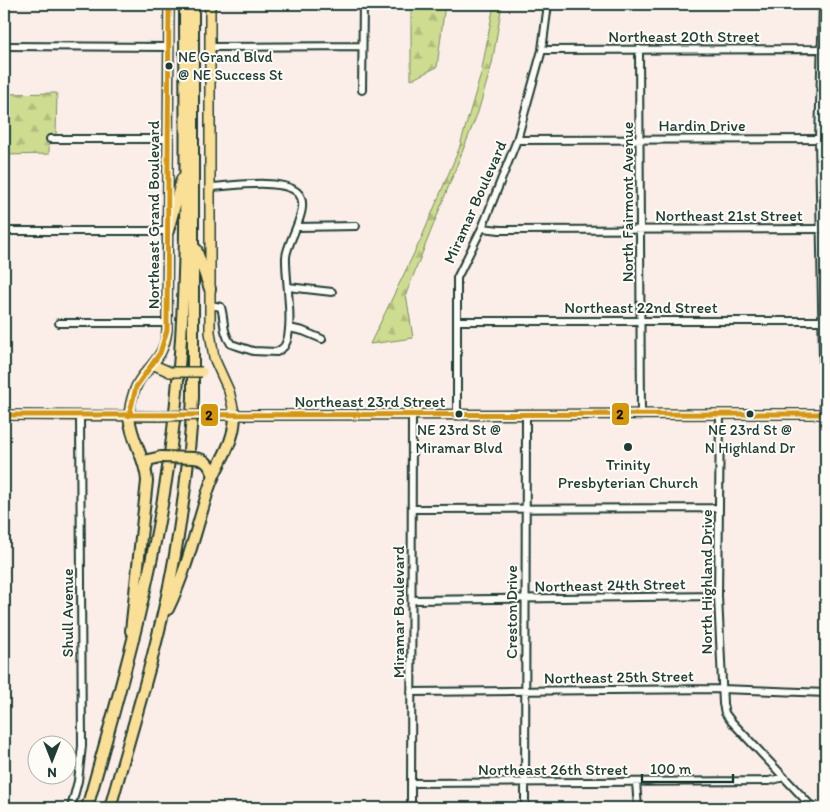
<svg xmlns="http://www.w3.org/2000/svg" width="830" height="812" font-family="Itim,sans-serif">
  <defs>
    <pattern id="forest-firs" width="22" height="20" patternUnits="userSpaceOnUse" patternTransform="scale(1.25)"><rect width="22" height="20" fill="#cedc90"/><path d="M5 1l3.5 6h-7zM16 11l3.5 6h-7z" fill="#b0be7d"/></pattern>
  </defs>
  <rect width="100%" height="100%" fill="#fbeee8"/>
  <filter id="ink" filterUnits="userSpaceOnUse"><feTurbulence type="fractalNoise" baseFrequency=".02" numOctaves="2"/><feDisplacementMap in="SourceGraphic" scale="10" xChannelSelector="R" yChannelSelector="G"/><feConvolveMatrix kernelMatrix="1 2 1 2 8 2 1 2 1" color-interpolation-filters="sRGB"/></filter>
  <g filter="url(#ink)">
    <path fill="url(#forest-firs)" stroke="#768c62" d="M411,4h34l-8,63 -26,13z
      M494,4h8l-10,60 -14,48 -72,182 7,44 -43,6 51,-105 38,-90 22,-75z
      M57,93l-1,42 -7,8v11l-45,1v-61z"/>
    <g fill="none" stroke-linecap="round" stroke-linejoin="round">
      <g stroke="#1f3d34" stroke-width="10">
        <path id="minor" d="M823,4l-4,135 5,275
          M4,46l165,1
          M210,47l152,-1
          M639,49l2,366
          M542,50l284,-1
          M362,90l1,-86
          M50,139h118
          M517,140l309,-1
          M210,187c20,-1 72,-9 87,5 16,14 -10,48 -11,65 -1,21 9,71 -1,88 -1,3 -6,5 -8,7l-24,-1 -22,-7c-9,-13 -6,-23 -10,-37l-11,-2
          M297,227l59,-1
          M482,228l18,2 326,-1
          M4,231h164
          M288,287l44,5
          M457,321h369
          M59,323h109
          M289,328l14,3 19,8
          M720,414l-2,182 5,108 2,9 6,8 82,87
          M457,415v-137l25,-50 35,-88 25,-90 6,-46
          M413,509l306,-1
          M412,600l306,-4
          M411,692l310,-3 105,4
          M636,782l2,26
          M411,783l358,-2 15,-4
          M71,808l7,-27 4,-35 -2,-330
          M411,808l1,-393
          M525,808l1,-393"/>
      </g>
      <g stroke="#1f3d34" stroke-width="12">
        <path id="major" d="M210,4v328l4,26 15,33 6,25
          M154,365l16,7
          M4,415l156,1
          M206,415l620,-1
          M129,416c1,-15 6,-33 17,-44 12,-14 19,-22 21,-42l2,-326"/>
      </g>
      <g stroke="#1f3d34" stroke-width="14">
        <path id="highway" d="M168,231l14,-52
          M196,249l14,40
          M129,416c2,25 17,42 18,65l-16,150
          M194,458c13,1 15,7 20,17
          M146,469l2,-9 13,-3
          M168,609c19,-39 28,-80 41,-121 9,-27 25,-42 26,-72
          M87,808c34,-120 68,-238 84,-362 19,-147 14,-295 14,-442
          M110,808c23,-83 50,-167 65,-253 9,-52 15,-104 18,-157v-394"/>
      </g>
      <use href="#minor" stroke="#fdfcf7" stroke-width="6"/>
      <use href="#major" stroke="#fadf96" stroke-width="9"/>
      <use href="#highway" stroke="#fadf96" stroke-width="10"/>
      <g stroke="#1f3d34" stroke-width="12" stroke-linecap="butt">
        <path id="major-bridge" d="M170,372h32
          M160,416l46,-1"/>
      </g>
      <g stroke="#1f3d34" stroke-width="14" stroke-linecap="butt">
        <path id="highway-bridge" d="M161,457l33,1"/>
      </g>
      <use href="#major-bridge" stroke="#fadf96" stroke-width="9"/>
      <use href="#highway-bridge" stroke="#fadf96" stroke-width="10"/>
      <g stroke="#fdfcf7" stroke-width="9">
        <path id="bus-1" d="M4,415l822,-1
          M129,416l7,-29 24,-34 7,-23 2,-326"/>
      </g>
      <use href="#bus-1" stroke="#d79608" stroke-width="5"/>
    </g>
  </g>
  <g fill="#1f3d34" stroke="#fdfcf7" stroke-width="2">
    <circle cx="169" cy="66" r="4.5"/>
    <circle cx="459" cy="414" r="4.5"/>
    <circle cx="750" cy="414" r="4.5"/>
    <circle cx="628" cy="447" r="5"/>
  </g>
  <g text-anchor="middle" dominant-baseline="central" stroke-width="4" stroke-linejoin="round" paint-order="stroke">
    <g font-size="15" fill="#1f3d34" stroke="#fdfcf7">
      <text x="178" y="57" text-anchor="start">NE Grand Blvd<tspan x="178" dy="18">@ NE Success St</tspan></text>
      <text x="459" y="430">NE 23rd St @<tspan x="459" dy="18">Miramar Blvd</tspan></text>
      <text x="750" y="430">NE 23rd St @<tspan x="750" dy="18">N Highland Dr</tspan></text>
    </g>
    <g font-size="16" fill="#1f3d34" stroke="#fdfcf7">
      <text x="684" y="36">Northeast 20th Street</text>
      <text x="702" y="125">Hardin Drive</text>
      <text transform="translate(475 202) rotate(-66)">Miramar Boulevard</text>
      <text transform="translate(627 202) rotate(-90)">North Fairmont Avenue</text>
      <text transform="translate(153 215) rotate(-90)">Northeast Grand Boulevard</text>
      <text x="729" y="215">Northeast 21st Street</text>
      <text x="641" y="307">Northeast 22nd Street</text>
      <text x="370" y="401">Northeast 23rd Street</text>
      <text transform="translate(706 582) rotate(-90)">North Highland Drive</text>
      <text transform="translate(610 585) rotate(-1)">Northeast 24th Street</text>
      <text transform="translate(398 612) rotate(-90)">Miramar Boulevard</text>
      <text transform="translate(511 612) rotate(-90)">Creston Drive</text>
      <text transform="translate(67 613) rotate(-90)">Shull Avenue</text>
      <text transform="translate(619 677) rotate(-1)">Northeast 25th Street</text>
      <text x="553" y="769">Northeast 26th Street</text>
    </g>
    <g font-size="16" fill="#1f3d34" stroke="#fdfcf7">
      <text x="628" y="464">Trinity<tspan x="628" dy="18">Presbyterian Church</tspan></text>
    </g>
  </g>
  <g stroke="#fdfcf7" stroke-width="2">
    <rect x="611" y="402" width="19" height="24" rx="5" fill="#d79608"/>
    <rect x="200" y="403" width="19" height="24" rx="5" fill="#d79608"/>
  </g>
  <g font-size="14" text-anchor="middle" font-weight="bold" fill="#111">
    <text x="620" y="419">2</text>
    <text x="209" y="420">2</text>
  </g>
  <rect width="830" height="812" fill="none" stroke="#fdfcf7" stroke-width="20"/>
  <rect x="10" y="10" width="810" height="792" fill="none" stroke="#1f3d34" stroke-width="2" filter="url(#ink)"/>
  <g transform="translate(52 760) rotate(180)"><circle r="24" fill="#fdfcf7" stroke="#a4b0a9"/>
  <path d="M0-4L9 19L0 12L-9 19Z" fill="#1f3d34"/>
  <text y="-8" font-size="14" font-weight="bold" text-anchor="middle" fill="#1f3d34">N</text>
  </g>
  <path d="M642 774v8h91v-8" fill="none" stroke="#1f3d34" stroke-width="2.5"/>
  <text x="650" y="774" font-size="15" fill="#1f3d34" stroke="#fdfcf7" stroke-width="4" paint-order="stroke">100 m</text>
</svg>
